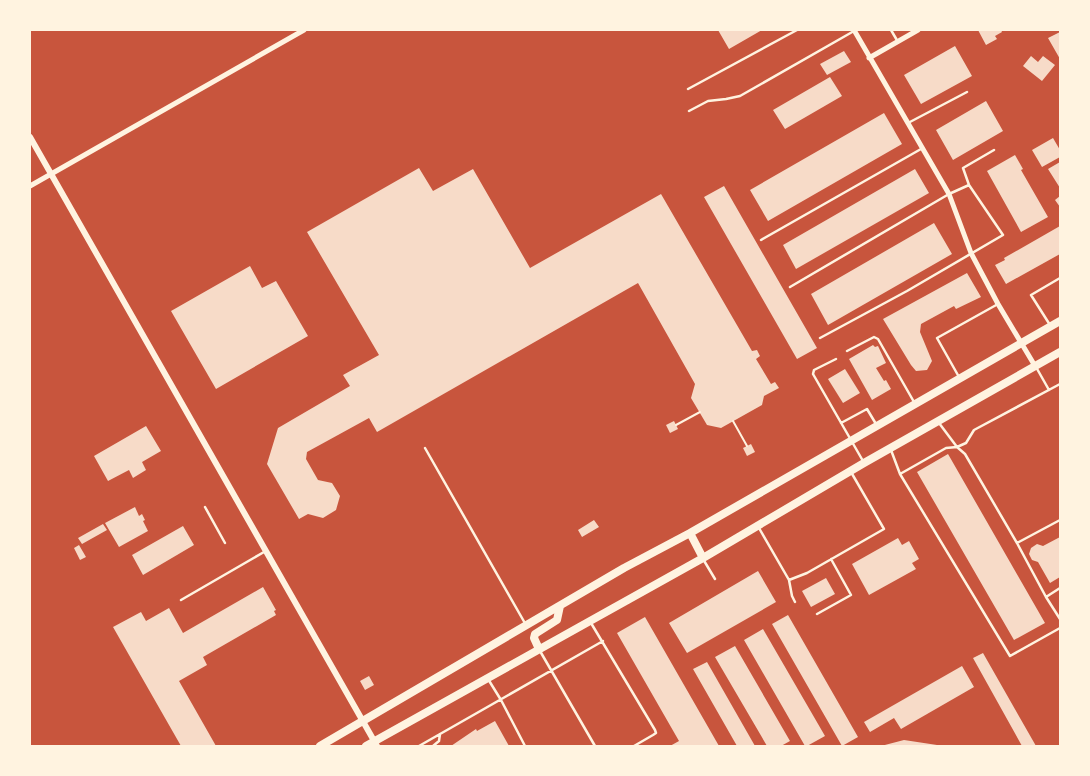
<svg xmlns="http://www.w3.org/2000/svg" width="1090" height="776" font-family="'Archivo Narrow',sans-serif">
  <rect width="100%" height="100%" fill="#c8553d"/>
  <path fill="#f7dbc8" d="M718,30h44l-33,19z
    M978,30h23l1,2 -7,4 2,3 -11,6z
    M1060,32v27l-12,-21z
    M955,46l17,30 -51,28 -17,-29z
    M844,51l7,11 -24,13 -7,-11z
    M1031,56l7,6 5,-6 12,9 -13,16 -19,-15z
    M830,77l12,19 -57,33 -12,-19z
    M986,101l17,30 -50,29 -17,-30z
    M884,113l18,31 -134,77 -18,-31z
    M1053,138l7,12v7l-18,10 -10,-17z
    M1015,155l8,14 -2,1 27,47 -27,15 -34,-61z
    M1060,162v26l-12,-19z
    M419,168l14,23 40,-22 57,99 131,-74 91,157 5,-1 3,6 -4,3 15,25 4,-2 4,6 -15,8 -2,9 -41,23 -14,-3 -16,-27 4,-14 -57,-101 -261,149 -8,-14 -62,34 -1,7 12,21 14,3 8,13 -4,14 -13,8 -15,-4 -9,5 -32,-55 11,-36 72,-42 -7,-11 36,-20 -72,-123z
    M915,169l14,24 -133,76 -13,-24z
    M724,186l93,162 -20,11 -93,-162z
    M1060,196v11l-5,-7z
    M934,223l18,31 -124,71 -17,-31z
    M1060,226v28l-54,30 -11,-19 10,-5 -1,-2z
    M250,266l12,22 14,-7 32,55 -92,53 -45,-78z
    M967,273l14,24 -25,12 -2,-3 -33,18 -1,8 12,29 -5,9 -11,1 -5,-6 -28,-46z
    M873,345l2,2 3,-1 8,17 -10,5 8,13 2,-1 5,9 -19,11 -23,-41z
    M845,369l15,24 -17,10 -15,-24z
    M674,421l4,8 -8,4 -4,-8z
    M146,426l15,25 -19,11 4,8 -13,8 -4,-8 -21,11 -14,-25z
    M751,444l4,8 -8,4 -4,-8z
    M948,454l97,169 -31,17 -97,-168z
    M135,507l4,9 3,-2 3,6 -2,1 5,10 -29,16 -14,-24z
    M594,520l5,7 -17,10 -4,-7z
    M103,524l4,6 -25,14 -4,-6z
    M183,526l11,19 -51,30 -11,-20z
    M1060,537v40l-10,6 -12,-21 -6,-2 -3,-6 2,-6 6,-4 6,2z
    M898,538l4,7 7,-4 10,18 -7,4 4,6 -47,26 -17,-31z
    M79,545l7,12 -6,3 -6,-12z
    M758,571l18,31 -89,51 -18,-30z
    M826,578l9,16 -24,13 -9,-16z
    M263,587l13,23 -2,1 2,4 -73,42 4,8 -28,16 37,65h-35l-68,-119 28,-15 5,9 23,-13 14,25z
    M788,615l70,122 -16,9 -70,-122z
    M645,617l74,129h-49l9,-5 -62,-108z
    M763,629l62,107 -18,10h-2l-61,-106z
    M735,646l55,95 -9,5h-14l-52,-89z
    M983,653l53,93h-14l-49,-88z
    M707,662l48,84h-18l-44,-77z
    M962,666l12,21 -73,42 -7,-11 -24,14 -6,-10z
    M369,676l5,9 -9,5 -5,-9z
    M495,721l14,25h-58l25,-17 1,2z
    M904,740l33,5v1h-56z"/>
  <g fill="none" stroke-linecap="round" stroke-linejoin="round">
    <path stroke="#fff3e0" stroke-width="2" d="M733,421l14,25
      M676,425l24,-13"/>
    <path stroke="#fff3e0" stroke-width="2.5" d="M891,30l7,12
      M688,89l109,-59
      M689,111l19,-10 18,-2 14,-3 114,-65
      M908,123l59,-31
      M761,240l160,-91
      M790,287l159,-93 20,-9
      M1050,325l-19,-30 29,-17
      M820,338l87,-47 96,-56 -34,-50 -6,-17 31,-18
      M847,351l27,-14 4,2 36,63
      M836,359l-22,11 -1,4 50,87
      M1036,367l13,23
      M959,377l-22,-39 61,-34
      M841,423l26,-14 9,15
      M939,423l18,24 8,7 52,89 43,-23
      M425,448l101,177
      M891,450l9,24 110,182 50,-28
      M900,474l46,-26 11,-1 9,-4 8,-13 86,-46
      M205,507l20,36
      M759,528l30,52 18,-7 77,-44 -33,-57
      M1017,543l29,54 14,-9
      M703,559l12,20
      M789,580l3,16 3,6
      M1046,597l14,22
      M181,600l83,-48
      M817,614l34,-19 -20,-36
      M591,623l64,107 1,3 -3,2 -19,11
      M540,651l55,95
      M488,679l13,21 24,46
      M419,746l184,-105
      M433,746l6,-5 1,-7"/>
    <path stroke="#fff3e0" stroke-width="5" d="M854,30l95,164 22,59 27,51 37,62
      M869,58l49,-28
      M30,186l274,-156"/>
    <path stroke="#fff3e0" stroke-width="6" d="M30,137l347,609"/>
    <path stroke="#fff3e0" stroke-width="8" d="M690,533l13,25
      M539,649l-5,-11 1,-4 22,-14 3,-14
      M320,746l304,-178 66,-35 370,-212
      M366,746l337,-188 161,-95 196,-111"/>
  </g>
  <rect width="1090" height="776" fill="none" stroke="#fff3e0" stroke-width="62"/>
</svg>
